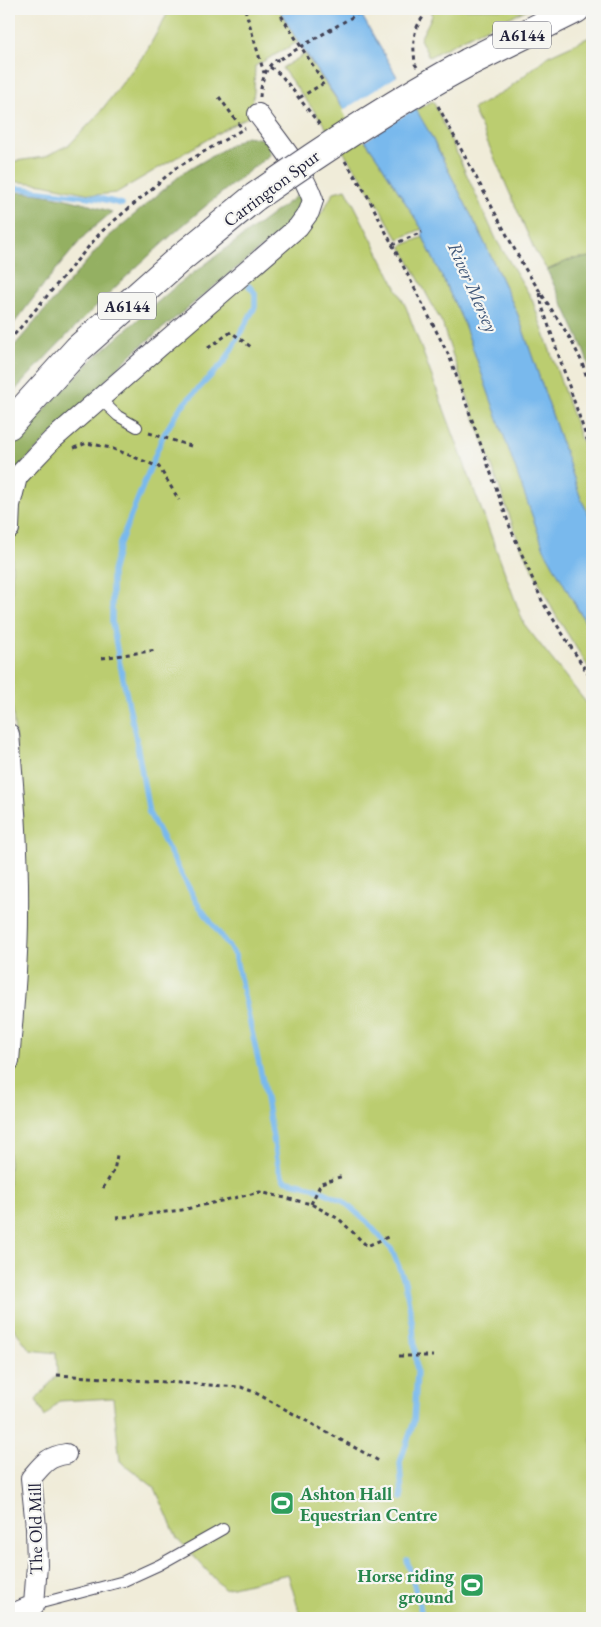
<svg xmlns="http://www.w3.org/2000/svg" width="601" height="1627" font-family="'EB Garamond',serif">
  <rect width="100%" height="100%" fill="#f6f6f2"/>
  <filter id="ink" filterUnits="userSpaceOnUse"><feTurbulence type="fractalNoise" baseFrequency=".02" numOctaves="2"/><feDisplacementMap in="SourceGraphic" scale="10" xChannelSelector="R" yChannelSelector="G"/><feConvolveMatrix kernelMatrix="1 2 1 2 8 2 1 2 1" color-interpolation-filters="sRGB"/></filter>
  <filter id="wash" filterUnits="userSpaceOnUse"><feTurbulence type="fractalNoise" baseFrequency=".0096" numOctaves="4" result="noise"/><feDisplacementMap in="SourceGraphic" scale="20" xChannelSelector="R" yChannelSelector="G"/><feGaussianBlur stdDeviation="1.12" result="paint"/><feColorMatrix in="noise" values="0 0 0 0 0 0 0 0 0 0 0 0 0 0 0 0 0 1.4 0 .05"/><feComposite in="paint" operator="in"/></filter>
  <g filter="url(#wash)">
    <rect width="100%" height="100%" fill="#f0ecd9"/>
    <path fill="#bbcd70" stroke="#6e7856" d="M170,9h109l19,33 -43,24 -1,26 -4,24 -25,13 -109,64 -21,2 -52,-11 -34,-3v-19l35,-5 26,-13 27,-28 49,-64z
      M432,9h96l-55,25 -44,23 -9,-18 12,-23z
      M592,36v221l-20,2 -25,11 -12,-19 -62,-142 36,-21 39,-32z
      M305,54l73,105 44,70 -24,10 -36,-61 -47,-66 -33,-44z
      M433,101l64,140 35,58 60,172v50l-11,-22 -63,-184 -40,-86 -49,-97 -14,-22z
      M346,189l60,118 118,317 68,86v908h-291l-13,-44 -64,15 -47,-51 -22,-50 -35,-27 -7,-63 -54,3 -14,16 -9,-17 21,-25 -1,-22 -26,-3 -21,-28v-240l4,-24 9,-247 -10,-108v-141l5,-53 11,-33 29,-32 252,-216 14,-17 11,-19z
      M423,237l40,84 32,88 79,194 18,31v39l-37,-59 -37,-74 -72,-204 -3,-11 -42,-79z"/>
    <path fill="#94b062" stroke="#5b694e" d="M246,136l22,4 2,15c-96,72 -181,154 -261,242v-45l97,-113 77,-66z
      M9,192c36,0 69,9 103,20l-27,23 -40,48 -36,47z
      M302,192l2,14 -9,14 -160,131 -126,126v-30l84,-88 83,-73z
      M592,257v117l-11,-31 -34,-73 25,-11z"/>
    <path fill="#79b9ed" stroke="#4e6e94" d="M279,9h79l71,123 49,97 40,86 63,184 11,22v113l-48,-85 -81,-228 -40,-84 -1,-8 -44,-70 -80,-117z"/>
    <path fill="#f0ecd9" d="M399,75l18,32 -54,35 -21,-31z"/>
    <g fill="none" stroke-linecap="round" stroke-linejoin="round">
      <path stroke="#79b9ed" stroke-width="5.5" d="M9,187l89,11 24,6
        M249,286l6,7v14l-30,54 -45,47 -17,28 -43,107 -8,29v50l7,38 16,73 14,80 48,90 38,52 28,127 16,88 5,10 29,7 30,14 23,20 26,29 13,32 8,45 4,46 -3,49 -14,40 2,36
        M407,1560l16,58"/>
    </g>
  </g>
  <g filter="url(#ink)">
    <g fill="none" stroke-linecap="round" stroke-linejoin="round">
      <g stroke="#414053" stroke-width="12">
        <path id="lane" d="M100,399l18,17 19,11
          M34,1605l90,-24 35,-16 64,-36"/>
      </g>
      <g stroke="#414053" stroke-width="22">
        <path id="street" d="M9,529l1,-24 7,-28 14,-15 21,-22 108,-94 138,-119 11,-15 4,-12c-11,-31 -35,-59 -55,-86
          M9,734c5,60 10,121 9,182 0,49 -5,97 -9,145
          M17,1612l17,-7 3,-40 -1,-38 -5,-49c12,-14 16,-21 35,-24"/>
      </g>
      <g stroke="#414053" stroke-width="30">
        <path id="primary" d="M469,62l107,-53
          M9,425l69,-76 98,-87 79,-65"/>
      </g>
      <path stroke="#414053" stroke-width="3" stroke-dasharray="4 4" stroke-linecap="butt" d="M245,9l19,64
        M277,9l47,74 -25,15
        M270,67l11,8 39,50
        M417,67l-2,-3c-1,-13 -3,-25 2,-37 3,-7 8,-11 10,-18
        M219,97l22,30
        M260,97c1,-13 5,-34 20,-38
        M438,106l86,161 46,71 12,24 10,32
        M345,161l21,32 84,165 60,169 33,76 49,77
        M392,245l30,-13
        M540,293l2,13 50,148
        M9,341l92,-109 75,-64 69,-40
        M208,348l23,-16 20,15
        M149,433l42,13
        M74,448l13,-5 24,5 48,19 20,33
        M102,658l55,-8
        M103,1188l11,-17 3,-16
        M311,1204l10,-21 22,-7
        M116,1218l66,-8 78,-18 51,12 28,15 28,27 23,-10
        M399,1356h34
        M57,1375l184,12 13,5 125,69"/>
      <use href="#lane" stroke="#fff" stroke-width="10"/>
      <use href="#street" stroke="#fff" stroke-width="20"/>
      <use href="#primary" stroke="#fff" stroke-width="28"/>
      <g stroke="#414053" stroke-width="30" stroke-linecap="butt">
        <path id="primary-bridge" d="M255,197c71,-50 138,-94 214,-135"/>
      </g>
      <path stroke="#414053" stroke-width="3" stroke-dasharray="4 4" stroke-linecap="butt" d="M280,59l86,-50"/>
      <use href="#primary-bridge" stroke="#fff" stroke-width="28"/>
    </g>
  </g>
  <defs>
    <g id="stadium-square" transform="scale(1.25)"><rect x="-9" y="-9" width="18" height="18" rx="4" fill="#2e9e5b" stroke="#f6f6f2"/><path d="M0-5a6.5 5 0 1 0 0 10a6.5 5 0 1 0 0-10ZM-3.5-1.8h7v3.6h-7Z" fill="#fff"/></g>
  </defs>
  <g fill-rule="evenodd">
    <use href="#stadium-square" x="282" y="1503"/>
    <use href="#stadium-square" x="472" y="1585"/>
  </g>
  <g text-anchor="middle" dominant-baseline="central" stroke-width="4.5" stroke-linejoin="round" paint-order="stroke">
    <g fill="#f6f6f2" stroke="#626272" stroke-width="1">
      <rect x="493" y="21.5" width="58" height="27" rx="4"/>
      <rect x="98" y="292.5" width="58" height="27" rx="4"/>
    </g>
    <g font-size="16" font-weight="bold" fill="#22223b">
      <text x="522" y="35">A6144</text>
      <text x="127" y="306">A6144</text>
    </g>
    <g font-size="18" fill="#22223b" stroke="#f6f6f2">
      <text transform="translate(271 188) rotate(-37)">Carrington Spur</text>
      <text transform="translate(35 1529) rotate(-91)">The Old Mill</text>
    </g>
    <g font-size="18" font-weight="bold" fill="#27864d" stroke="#f6f6f2" text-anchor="start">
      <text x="300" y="1493">Ashton Hall<tspan x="300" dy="21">Equestrian Centre</tspan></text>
      <text x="454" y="1575" text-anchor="end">Horse riding<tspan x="454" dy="21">ground</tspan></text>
    </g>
    <g font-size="19" font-style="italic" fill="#405779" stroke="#f6f6f2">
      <text transform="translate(473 287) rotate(66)">River Mersey</text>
    </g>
  </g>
  <rect width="601" height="1627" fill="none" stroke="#f6f6f2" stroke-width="30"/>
</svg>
